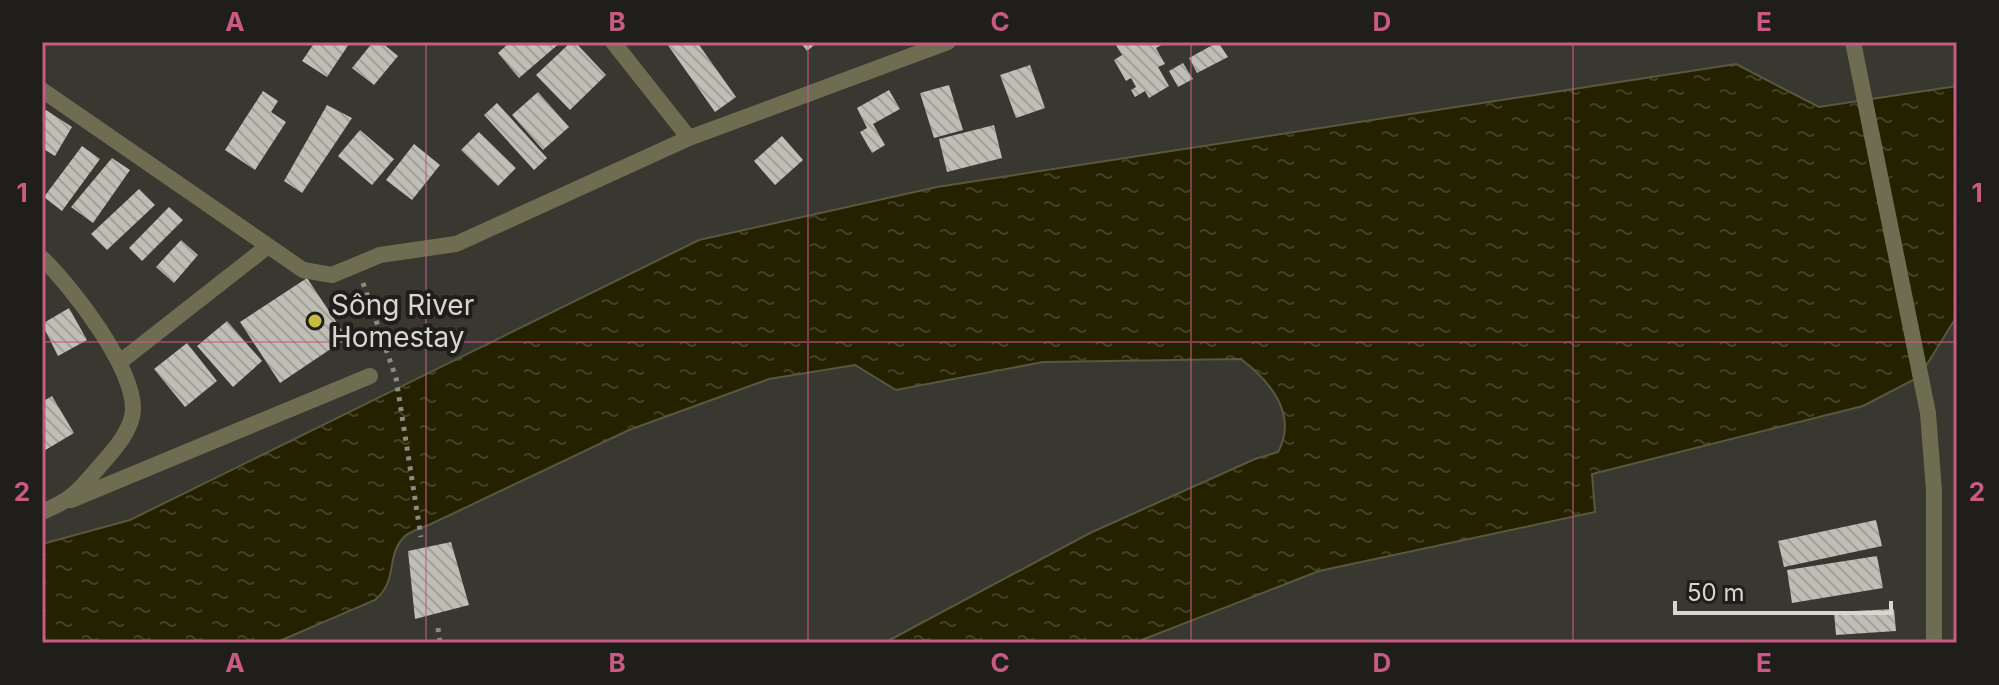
<svg xmlns="http://www.w3.org/2000/svg" width="1999" height="685" font-family="Inter,sans-serif">
  <defs>
    <pattern id="water-ripples" width="26" height="14" patternUnits="userSpaceOnUse" patternTransform="scale(2)"><rect width="26" height="14" fill="#242100"/><path d="M2 4q2-2 4 0t4 0M15 11q2-2 4 0t4 0" fill="none" stroke="#434024"/></pattern>
    <pattern id="building-back-hatch" width="6" height="6" patternUnits="userSpaceOnUse" patternTransform="scale(2)"><rect width="6" height="6" fill="#c0bfb6"/><path d="M-1 5l2 2M0 0l6 6M5-1l2 2" fill="none" stroke="#a09f98"/></pattern>
  </defs>
  <rect width="100%" height="100%" fill="#383730"/>
  <path fill="url(#water-ripples)" stroke="#5a573f" stroke-width="2" d="M1736,64l83,43 138,-21v230l-38,61 -56,29 -271,68 3,38 -276,59 -185,72h-250l206,-110 165,-74 23,-7c20,-37 -7,-70 -37,-93l-198,3 -147,28 -41,-25 -86,14 -140,51 -196,93c-8,4 -23,8 -29,14 -19,20 -5,43 -29,63l-100,43h-233v-99l88,-24 569,-280 238,-53z"/>
  <path fill="url(#building-back-hatch)" d="M315,42l34,2 -22,33 -25,-16z
    M373,42h8l17,14 -24,29 -22,-17z
    M510,42h51l-42,36 -21,-25z
    M571,42h4l31,33 -36,35 -34,-35z
    M670,42h27l39,55 -21,15 -48,-68z
    M800,42h18l-11,9z
    M1114,42h53l-11,6 9,16 -7,3 11,19 -20,12 -4,-7 -10,6 -4,-7 5,-3 -5,-9 -5,3 -12,-21 8,-5z
    M1218,42l10,15 -31,16 -8,-15z
    M1183,63l10,16 -15,8 -9,-16z
    M1030,65l15,43 -29,10 -16,-43z
    M949,85l14,45 -29,8 -14,-45z
    M889,90l11,19 -27,15 12,21 -13,8 -12,-21 7,-4 -10,-20z
    M263,91l15,10 -7,11 15,10 -31,48 -30,-20z
    M538,92l31,35 -26,23 -31,-35z
    M497,103l50,55 -13,12 -50,-55z
    M327,105l25,13 -50,75 -18,-12z
    M46,110l26,17 -17,29 -13,-8v-32z
    M994,125l8,33 -55,14 -8,-33z
    M360,130l34,29 -22,26 -34,-29z
    M479,132l37,36 -18,18 -37,-36z
    M782,136l21,24 -28,25 -21,-24z
    M414,144l26,21 -28,35 -26,-20z
    M82,146l18,13 -38,52 -18,-14z
    M112,158l18,12 -37,53 -22,-16z
    M139,189l16,16 -48,45 -16,-16z
    M169,207l14,13 -41,41 -13,-13z
    M181,240l17,15 -24,28 -18,-16z
    M307,278l40,60 -67,45 -40,-61z
    M69,308l18,32 -29,16 -16,-32z
    M227,321l35,40 -29,26 -36,-41z
    M187,343l30,38 -32,26 -31,-38z
    M52,396l22,37 -32,19v-50z
    M1876,520l6,26 -98,21 -6,-26z
    M451,542l18,63 -54,14 -7,-68z
    M1877,556l6,32 -91,15 -5,-33z
    M1894,609l2,22 -60,4 -2,-23z"/>
  <g fill="none" stroke-linecap="round" stroke-linejoin="round">
    <path stroke="#8b8a84" stroke-width="5" stroke-dasharray="4 6" stroke-linecap="butt" d="M363,283l33,95 25,159
      M438,628l2,15"/>
    <path stroke="#6f6d51" stroke-width="16" d="M613,42l76,96
      M42,90l261,180 29,5 48,-20 76,-11 233,-106 259,-96
      M42,258c30,29 92,109 91,152 -1,21 -21,42 -34,57 -22,25 -26,32 -57,45
      M120,362l148,-116
      M71,500l299,-124"/>
    <path stroke="#6f6d51" stroke-width="16" d="M1853,42l75,371 6,78v152"/>
  </g>
  <path fill="none" stroke="#c95a84" stroke-width="2" stroke-opacity="0.55" d="M426,42v601M808,42v601M1191,42v601M1573,42v601M42,342h1915"/>
  <circle fill="#c7bb3c" stroke="#1f1e1b" stroke-width="3" cx="315" cy="321" r="8"/>
  <g text-anchor="middle" dominant-baseline="central" stroke-width="8" stroke-linejoin="round" paint-order="stroke">
    <g font-size="28" fill="#d7d6d1" stroke="#1f1e1b" text-anchor="start">
      <text x="331" y="305">Sông River<tspan x="331" dy="32">Homestay</tspan></text>
    </g>
  </g>
  <rect width="1999" height="685" fill="none" stroke="#1f1e1b" stroke-width="88"/>
  <path d="M1675 601v12h216v-12" fill="none" stroke="#d7d6d1" stroke-width="4"/>
  <text x="1687" y="601" font-size="24" fill="#d7d6d1" stroke="#1f1e1b" stroke-width="6" paint-order="stroke">50 m</text>
  <rect x="44" y="44" width="1911" height="597" fill="none" stroke="#c95a84" stroke-width="3"/>
  <g font-size="26" text-anchor="middle" font-weight="bold" fill="#c95a84">
    <text x="235" y="31">A</text>
    <text x="617" y="31">B</text>
    <text x="1000" y="31">C</text>
    <text x="1382" y="31">D</text>
    <text x="1764" y="31">E</text>
    <text x="22" y="202">1</text>
    <text x="1977" y="202">1</text>
    <text x="22" y="501">2</text>
    <text x="1977" y="501">2</text>
    <text x="235" y="672">A</text>
    <text x="617" y="672">B</text>
    <text x="1000" y="672">C</text>
    <text x="1382" y="672">D</text>
    <text x="1764" y="672">E</text>
  </g>
</svg>
